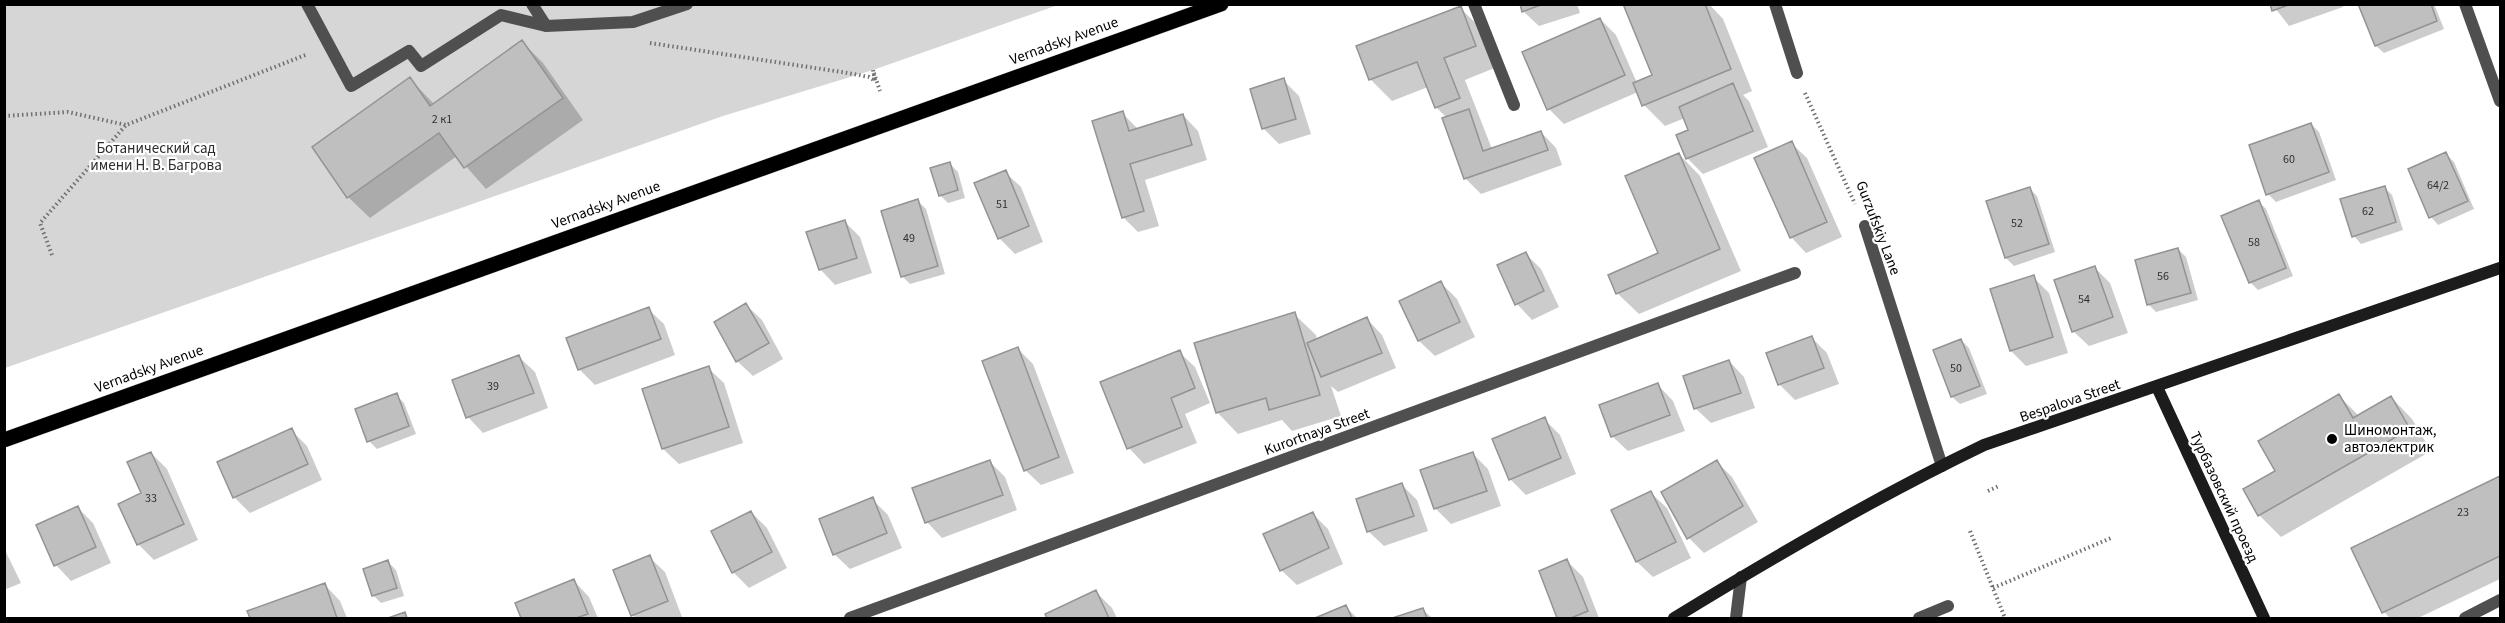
<svg xmlns="http://www.w3.org/2000/svg" width="2505" height="623" font-family="'Source Sans 3',sans-serif">
  <rect width="100%" height="100%" fill="#fff"/>
  <path fill="#d6d6d6" d="M4,5h1054l-185,65 -150,46 -718,252z"/>
  <path fill="#0003" d="M1521,4h56l3,9 -41,13 -16,-15z
    M1625,4h84l14,15 29,72 -9,4 6,6 19,46 -65,27 -16,-16 3,-27 -5,-13 -20,8 -21,-21 -6,-13 -74,32 -15,-15 51,-90 16,16 21,48 17,-7z
    M2272,4h71v3l-54,19z
    M2359,4h75l10,25 -60,24 -8,-7z
    M1460,8l22,21 15,38 -32,13 27,69 49,-17 15,16 6,17 -81,29 -16,-16 -18,-60 -11,-11 -8,-20 -36,14 -22,-22z
    M522,42l21,21 40,57 -97,69 -29,-33 -87,62 -22,-21 62,-118 24,25z
    M1283,80l16,16 12,38 -32,10 -16,-16z
    M1122,113l16,16 45,-14 15,16 9,29 -62,20 14,46 -21,6 -15,-15z
    M2311,124l8,8 17,48 -60,22 -8,-8z
    M1791,143l16,15 35,79 -36,16 -15,-16z
    M1679,154l21,22 41,95 -102,43 -22,-21 43,-39z
    M2446,154l8,8 20,47 -36,16 -7,-8z
    M950,164l8,8 7,26 -17,5 -8,-8z
    M1005,172l16,15 22,55 -28,12 -16,-16z
    M2384,187l8,8 11,35 -42,14 -7,-8z
    M2029,188l8,8 18,56 -41,14 -8,-8 -18,-56z
    M918,201l8,8 19,65 -35,10 -8,-8z
    M2258,201l8,8 27,67 -35,14 -8,-8z
    M844,221l16,16 12,36 -37,12 -15,-16z
    M2178,249l8,8 12,43 -42,12 -8,-8z
    M1525,253l16,16 18,38 -27,13 -15,-16 -18,-38z
    M2094,267l16,16 18,50 -39,13 -16,-15z
    M2033,277l16,16 19,60 -42,13 -15,-15z
    M1441,283l16,16 18,38 -40,19 -16,-15 -18,-39z
    M746,305l16,15 21,39 -30,17 -16,-15z
    M648,309l16,15 11,31 -80,30 -16,-16z
    M1294,314l22,21 1,5 50,-21 15,16 14,33 -58,24 -7,-6 10,30 -49,15 -10,-11 -44,14 -21,-22z
    M1812,338l15,15 12,31 -44,16 -16,-16z
    M1961,340l8,8 18,46 -27,10 -8,-7 -18,-46z
    M1018,349l15,15 41,109 -33,12 -16,-15z
    M1179,352l16,15 15,36 -25,11 12,29 -53,21 -15,-16 -27,-65z
    M519,357l16,15 13,36 -65,25 -15,-16z
    M1729,361l15,16 11,31 -44,15 -16,-15z
    M708,368l16,15 19,60 -64,21 -16,-15z
    M1658,385l15,16 12,30 -57,20 -16,-15z
    M396,395l8,8 12,31 -39,15 -8,-8z
    M2339,396l20,20 32,-19 21,22 19,32 -150,86 -22,-22 18,-44z
    M1544,419l16,16 16,39 -50,21 -16,-16z
    M291,430l16,16 15,34 -72,33 -16,-16z
    M151,453l16,16 31,71 -44,20 -16,-16z
    M1472,453l16,16 13,37 -50,18 -16,-16z
    M989,461l16,16 12,33 -75,28 -15,-16 -13,-33z
    M1717,462l15,15 26,45 -54,31 -15,-15z
    M2500,478v101l-82,39h-28l-6,-6 -31,-63z
    M1402,485l15,15 11,31 -44,15 -16,-15z
    M1651,493l16,15 24,50 -38,19 -16,-15 -24,-51z
    M872,499l16,16 14,33 -52,21 -16,-15z
    M78,508l15,15 18,40 -40,18 -15,-16z
    M751,512l16,16 20,40 -38,20 -16,-16z
    M1312,513l16,16 15,35 -46,21 -16,-15z
    M4,548l17,35 -17,7z
    M649,557l16,15 17,45 -46,1 -4,-3z
    M1567,561l16,16 16,41h-40l-19,-46z
    M388,562l8,8 8,26 -23,7 -8,-8z
    M574,581l15,16 9,21h-75l-6,-14z
    M325,585l15,16 7,17h-95l-3,-6z
    M1096,592l16,16 5,10h-68l-2,-3z
    M1346,607l11,11h-40z
    M1423,610l9,8h-35z"/>
  <path fill="#bfbfbf" stroke="#939393" stroke-width="1.5" d="M1520,4h23l-21,8z
    M1623,4h82l26,65 -89,37 -9,-23 19,-8z
    M2270,4h21l-19,7z
    M2358,4h73l6,17 -62,25z
    M1461,6l15,40 -32,12 16,40 -25,10 -18,-46 -48,18 -13,-34z
    M1600,18l25,57 -78,35 -25,-58z
    M522,40l41,58 -99,70 -25,-35 -92,65 -35,-51 98,-70 20,29z
    M1284,78l12,41 -34,10 -12,-40z
    M1733,83l20,48 -67,28 -10,-24 12,-5 -9,-23z
    M1469,109l14,42 58,-20 7,19 -84,29 -22,-61z
    M1123,111l6,20 54,-17 9,31 -62,19 14,47 -22,7 -30,-97z
    M2311,123l18,49 -63,23 -17,-50z
    M1792,141l35,81 -37,16 -36,-80z
    M2446,152l22,49 -39,17 -21,-49z
    M1679,153l41,96 -104,45 -8,-19 50,-22 -33,-77z
    M950,162l8,28 -19,6 -9,-28z
    M1006,170l23,56 -31,13 -24,-56z
    M2385,186l11,36 -44,15 -12,-38z
    M2030,187l19,57 -44,14 -19,-57z
    M918,199l20,67 -37,11 -20,-66z
    M2259,200l27,68 -37,15 -28,-67z
    M845,220l12,38 -38,12 -13,-38z
    M2178,248l13,45 -44,12 -12,-45z
    M1526,252l18,39 -29,14 -18,-40z
    M2095,266l18,51 -41,15 -18,-52z
    M2034,275l19,62 -43,14 -20,-62z
    M1441,281l19,41 -42,19 -19,-40z
    M746,303l23,40 -33,19 -22,-40z
    M649,307l12,32 -83,31 -12,-32z
    M1295,312l25,83 -51,15 -3,-12 -50,15 -22,-70z
    M1367,317l15,36 -61,24 -14,-34z
    M1812,336l12,32 -46,17 -12,-32z
    M1961,339l19,47 -29,11 -18,-47z
    M1018,347l41,110 -35,14 -42,-110z
    M1180,350l15,38 -24,10 11,29 -55,22 -27,-67z
    M519,355l15,38 -68,25 -14,-38z
    M1729,360l12,33 -47,16 -11,-33z
    M709,366l20,61 -67,22 -20,-60z
    M1658,383l12,32 -59,22 -12,-32z
    M397,393l12,33 -42,16 -12,-33z
    M2339,394l14,24 38,-22 19,33 -152,87 -15,-27 32,-18 -17,-30z
    M1545,417l16,41 -52,22 -17,-41z
    M292,428l16,36 -75,34 -16,-36z
    M151,452l33,72 -47,21 -19,-41 23,-11 -14,-31z
    M1473,452l14,39 -53,18 -14,-39z
    M990,460l13,35 -78,28 -13,-35z
    M1717,460l26,46 -56,33 -26,-47z
    M2500,476v80l-118,57 -31,-65z
    M1402,483l12,33 -47,16 -11,-33z
    M1651,491l25,51 -40,20 -25,-52z
    M873,497l14,36 -54,22 -14,-36z
    M78,506l18,41 -42,19 -18,-41z
    M751,511l21,41 -40,21 -21,-42z
    M1313,512l16,36 -49,23 -17,-37z
    M650,555l18,46 -37,15 -18,-46z
    M1567,559l21,52 -17,7h-14l-18,-47z
    M388,560l9,28 -25,8 -9,-27z
    M574,579l14,35 -12,4h-55l-6,-15z
    M325,583l12,35h-87l-3,-7z
    M1096,590l13,28h-62l-2,-4z
    M1346,605l6,13h-37z
    M1423,608l4,10h-31l-1,-1z
    M405,612l2,6h-19z"/>
  <g fill="none" stroke-linecap="round" stroke-linejoin="round">
    <g stroke="#dbdbdb" stroke-width="16">
      <path id="primary" d="M4,440l1217,-436"/>
    </g>
    <path stroke="#717171" stroke-width="4" stroke-dasharray="1.5 3" stroke-linecap="butt" d="M650,43l198,30 21,4 6,4 -2,-11 7,21
      M1805,93l50,111
      M4,116l64,-4 58,13
      M52,255l-12,-32 86,-98 182,-71
      M1988,491l11,-5
      M1970,531l35,87
      M1993,588l118,-50"/>
    <path stroke="#4f4f4f" stroke-width="12" d="M307,4l44,82 58,-35 12,15 80,-51 45,11 -14,-22
      M1474,4l40,101
      M546,26l87,-4 54,-18
      M1736,618l5,-41
      M1919,618l29,-12
      M2465,618l35,-18"/>
    <path stroke="#4f4f4f" stroke-width="12" d="M1775,4l22,69
      M2465,4l35,97
      M1865,226l77,240
      M850,618l945,-345"/>
    <path stroke="#1c1c1c" stroke-width="12" d="M2157,387l107,231
      M1674,618c100,-61 204,-122 310,-173l516,-177"/>
    <use href="#primary" stroke="#000" stroke-width="15"/>
  </g>
  <circle fill="#000" stroke="#fff" stroke-width="2" cx="2332" cy="439" r="6"/>
  <g text-anchor="middle" dominant-baseline="central" stroke-width="4.5" stroke-linejoin="round" paint-order="stroke">
    <g font-size="12" fill="#303030">
      <text x="442" y="119">2 к1</text>
      <text x="2289" y="159">60</text>
      <text x="2438" y="185">64/2</text>
      <text x="1002" y="204">51</text>
      <text x="2368" y="211">62</text>
      <text x="2017" y="223">52</text>
      <text x="909" y="238">49</text>
      <text x="2254" y="242">58</text>
      <text x="2163" y="276">56</text>
      <text x="2084" y="299">54</text>
      <text x="1956" y="368">50</text>
      <text x="493" y="386">39</text>
      <text x="151" y="498">33</text>
      <text x="2463" y="512">23</text>
    </g>
    <g font-size="15" fill="#000" stroke="#fff">
      <text transform="translate(1064 41) rotate(-20)">Vernadsky Avenue</text>
      <text transform="translate(606 205) rotate(-20)">Vernadsky Avenue</text>
      <text transform="translate(1878 228) rotate(69)">Gurzufskiy Lane</text>
      <text transform="translate(149 369) rotate(-20)">Vernadsky Avenue</text>
      <text transform="translate(2070 401) rotate(-19)">Bespalova Street</text>
      <text transform="translate(1317 432) rotate(-20)">Kurortnaya Street</text>
      <text transform="translate(2224 497) rotate(65)">Турбазовский проезд</text>
    </g>
    <g font-size="15" fill="#2d2d2d" stroke="#fff">
      <text x="156" y="148">Ботанический сад<tspan x="156" dy="17">имени Н. В. Багрова</tspan></text>
    </g>
    <g font-size="15" fill="#000" stroke="#fff" text-anchor="start">
      <text x="2344" y="430">Шиномонтаж,<tspan x="2344" dy="17">автоэлектрик</tspan></text>
    </g>
  </g>
  <rect width="2505" height="623" fill="none" stroke="#000000" stroke-width="12"/>
</svg>
